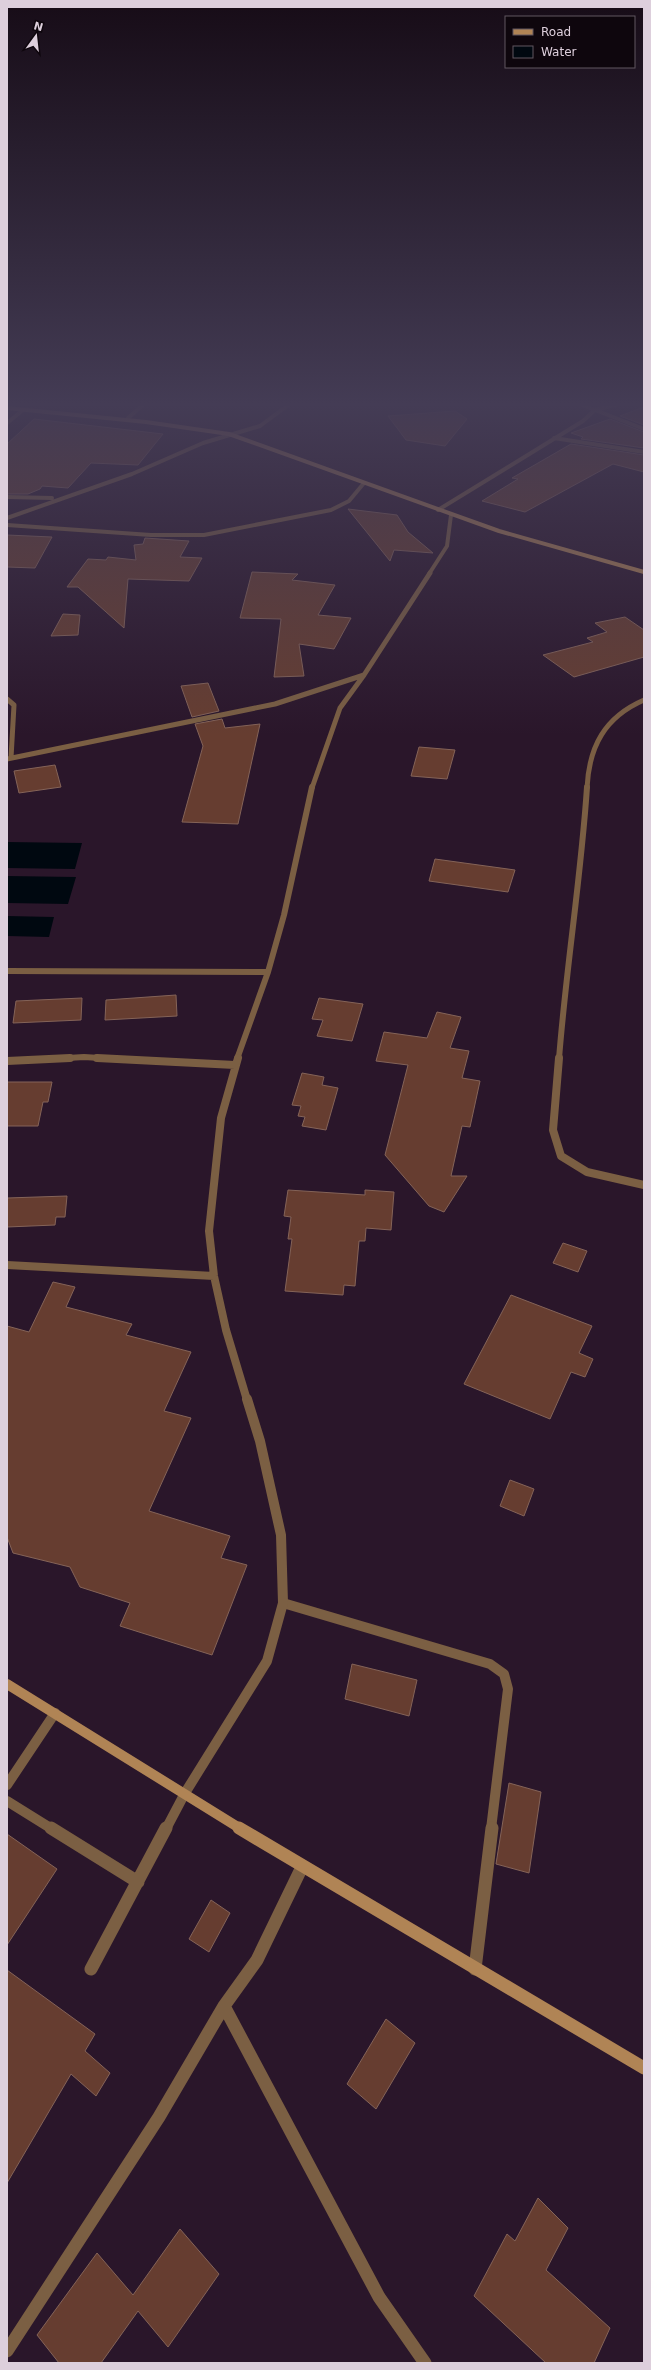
<svg xmlns="http://www.w3.org/2000/svg" width="651" height="2370" font-family="'DejaVu Sans',sans-serif">
  <rect width="100%" height="100%" fill="#2a162a"/>
  <path fill="#000810" d="M7,842l75,1 -7,26 -68,-1z
    M7,876l69,1 -8,27 -61,-1z
    M7,916l47,1 -5,20 -42,-1z"/>
  <path fill="#663d30" stroke="#846358" d="M644,407v18l-24,-9z
    M455,411l12,8 -22,27 -39,-6 -18,-24z
    M34,419l129,15 -25,31 -47,-2 -23,25 -26,-2 -2,3 -12,5h-21v-50z
    M610,419l34,13v16l-63,-9 2,-2 -12,-4z
    M571,444l73,11v17l-31,-8 -88,48 -43,-11 36,-22 -6,-1z
    M348,509l49,6 11,17 25,21 -39,-3 -4,11z
    M7,535l45,2 -17,31 -28,-1z
    M145,538l44,3 -9,16 22,1 -13,23 -61,-2 -4,49 -46,-41h-11l21,-28 18,1 2,-3 28,3 -2,-15 9,-1z
    M252,572l46,2 -6,6 43,5 -17,30 33,3 -17,31 -35,-5 5,32 -30,1 7,-58 -41,-1z
    M63,614l17,1 -2,20 -27,1z
    M625,617l19,13v27l-70,20 -31,-22 50,-13 -6,-4 20,-6 -12,-9z
    M208,683l11,28 -27,6 -11,-31z
    M222,719l3,9 35,-4 -22,100 -56,-2 21,-76 -8,-22z
    M419,747l36,3 -8,29 -36,-3z
    M55,765l6,22 -42,6 -5,-22z
    M435,859l80,11 -7,22 -79,-11z
    M176,995l1,21 -72,4 1,-20z
    M82,998l-1,22 -68,3 3,-22z
    M319,998l44,6 -11,37 -35,-5 6,-16 -11,-1z
    M437,1012l24,5 -11,31 19,3 -7,27 18,3 -10,46 -8,-1 -11,50h16l-23,36 -15,-6 -44,-51 23,-90 -32,-4 8,-29 43,6z
    M302,1073l22,4 -2,8 16,3 -12,42 -24,-4 3,-9 -7,-1 3,-10 -9,-1z
    M7,1082h45l-4,20h-5l-5,24h-31z
    M288,1190l77,5v-5l29,2 -3,38 -25,-2 -1,13h-6l-4,45 -11,-1 -1,10 -58,-4 7,-52h-4l3,-22 -7,-1z
    M67,1196l-2,21h-9l-1,8 -48,2v-29z
    M563,1243l24,8 -9,21 -25,-9z
    M53,1282l22,5 -9,20 66,17 -6,11 65,17 -27,59 27,7 -42,93 81,25 -9,22 26,7 -35,90 -92,-29 10,-23 -50,-16 -10,-20 -57,-14 -6,-16v-211l22,6z
    M511,1295l81,31 -13,27 14,6 -8,18 -14,-5 -21,47 -86,-35z
    M510,1480l24,9 -10,27 -24,-10z
    M352,1664l65,16 -8,36 -64,-17z
    M509,1783l32,9 -12,81 -33,-9z
    M7,1834l50,35 -50,76z
    M211,1900l19,13 -21,39 -20,-13z
    M7,1970l88,64 -10,17 25,22 -14,23 -25,-22 -64,109z
    M386,2019l29,24 -39,66 -29,-25z
    M538,2198l30,30 -22,42 64,58 -16,35h-48l-72,-67 33,-62 8,7z
    M180,2229l39,45 -51,73 -30,-36 -37,52h-42l-22,-28 60,-82 36,42z"/>
  <g fill="none" stroke-linecap="round" stroke-linejoin="round">
    <path stroke="#7b5f43" stroke-width="10" d="M283,1603l207,61 14,10 4,15 -17,140
      M7,1785l48,-72
      M7,1801l45,28
      M166,1829l19,-36"/>
    <path stroke="#7b5f43" stroke-width="13" d="M51,1828l87,54
      M91,1969l75,-141
      M475,1969l17,-141"/>
    <path stroke="#7b5f43" stroke-width="4" d="M577,403l67,26
      M128,418l17,-15
      M7,423l16,-13
      M554,438l90,14
      M7,497l45,1
      M438,510l145,-89 12,-11 27,-7
      M7,518l125,-44 71,-31 57,-17 31,-23
      M7,525l144,10h53l127,-25 18,-9 15,-18
      M429,574l18,-28 4,-31"/>
    <path stroke="#7b5f43" stroke-width="5" d="M7,699l7,6 -3,53
      M7,759l268,-55 89,-29
      M312,788l28,-80 24,-33 66,-102
      M587,788c2,-42 18,-71 57,-88"/>
    <path stroke="#7b5f43" stroke-width="6" d="M7,971l261,1
      M51,1059l33,-2 32,2
      M237,1059l31,-87 16,-57 28,-128
      M559,1059c7,-91 22,-181 28,-272"/>
    <path stroke="#7b5f43" stroke-width="8" d="M97,1058l138,7
      M238,1058l-17,60 -12,113 5,45 12,54 21,70
      M559,1058l-6,72 8,26 26,16 57,13
      M7,1061l63,-3
      M7,1265l207,11"/>
    <path stroke="#7b5f43" stroke-width="10" d="M185,1793l82,-132 16,-58 -2,-68 -21,-94 -13,-42"/>
    <path stroke="#7b5f43" stroke-width="13" d="M224,2006l155,291 46,66
      M7,2351l152,-234 65,-111 33,-46 45,-93"/>
    <path stroke="#b08455" stroke-width="4" d="M7,408l139,14 83,12 270,97 145,41"/>
    <path stroke="#b08455" stroke-width="10" d="M7,1684l234,145"/>
    <path stroke="#b08455" stroke-width="13" d="M239,1828l405,240"/>
  </g>
  <linearGradient id="sky" x2="0" y2="1"><stop stop-color="#170c17"/><stop offset="0.55" stop-color="#443c55"/><stop offset="1" stop-color="#443c55" stop-opacity="0"/></linearGradient>
  <rect width="651" height="735" fill="url(#sky)"/>
  <rect width="651" height="2370" fill="none" stroke="#ddcfdc" stroke-width="16"/>
  <rect x="505" y="16" width="130" height="52" fill="#0e060d" stroke="#615660"/>
  <rect x="513" y="29" width="20" height="6" fill="#b08455" stroke="#615660"/>
  <text x="541" y="36" font-size="12" fill="#ddcfdc">Road</text>
  <rect x="513" y="46" width="20" height="12" fill="#000810" stroke="#615660"/>
  <text x="541" y="56" font-size="12" fill="#ddcfdc">Water</text>
  <g transform="translate(36 36) rotate(15)" stroke="#0e060d" stroke-width="3" paint-order="stroke">
  <path d="M0-3L7 15L0 10L-7 15Z" fill="#ddcfdc"/>
  <text y="-6" font-size="11" font-weight="bold" text-anchor="middle" fill="#ddcfdc">N</text>
  </g>
</svg>
